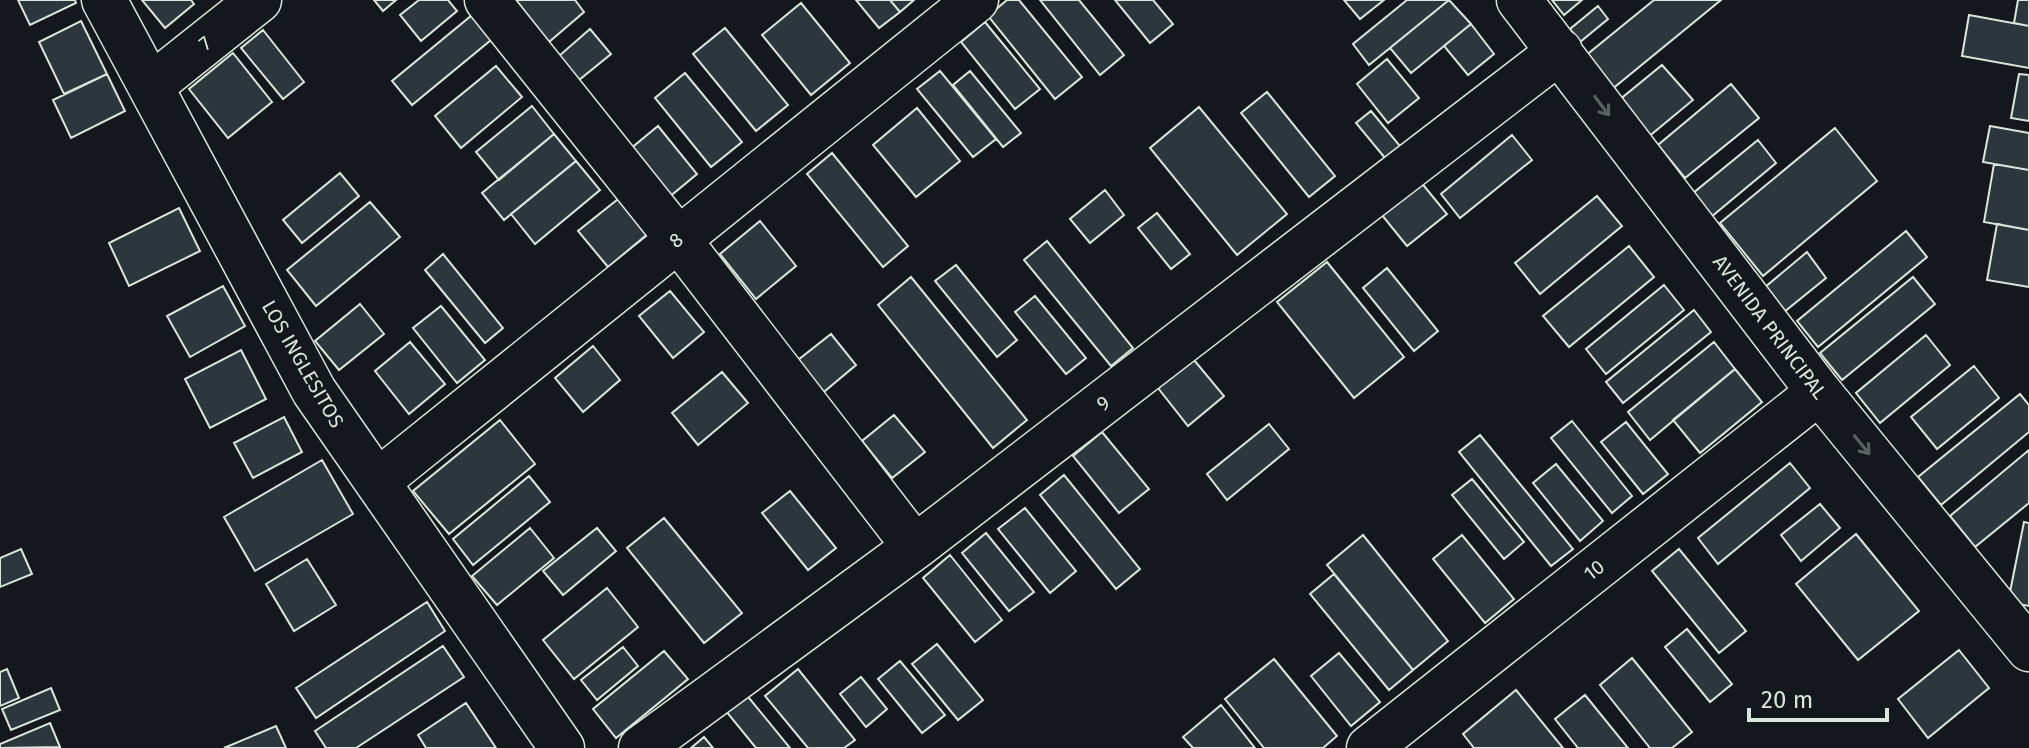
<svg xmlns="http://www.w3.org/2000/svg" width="2029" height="748" font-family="'Fira Sans',sans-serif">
  <rect width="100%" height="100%" fill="#14181c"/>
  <path fill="#2c363c" stroke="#d8e6dc" stroke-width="2" d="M18,0h57l1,3 -46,22z
    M142,0h49l3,4 -29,24z
    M374,0h22l-13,11z
    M419,0h29l9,11 -36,30 -21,-26z
    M516,0h59l9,12 -35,30z
    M856,0h34l10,12 -21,16z
    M890,0h24l-14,12z
    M1007,0h12l63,77 -27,22 -67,-83z
    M1040,0h39l45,55 -24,20z
    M1115,0h38l20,24 -23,19z
    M1344,0h40l-24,19z
    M1407,0h42l-80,65 -16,-21z
    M1449,0l22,24 -60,49 -21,-25z
    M1552,0h30l-18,15z
    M1654,0h67l-110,90 -27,-33z
    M2018,0h11v26l-15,-3z
    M801,3l49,60 -39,32 -49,-60z
    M1598,6l10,13 -28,23 -10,-13z
    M477,11l20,24 -85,70 -20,-24z
    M1969,15l60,11v42l-67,-12z
    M81,21l26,53 -43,20 -25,-52z
    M985,22l55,67 -25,20 -54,-67z
    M1471,24l23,30 -26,21 -24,-29z
    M725,28l63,77 -32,26 -63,-77z
    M590,29l21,25 -32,26 -20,-24z
    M263,30l41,52 -21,17 -42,-51z
    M233,53l39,49 -44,36 -39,-49z
    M1387,59l32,39 -31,25 -31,-39z
    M1662,65l31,35 -46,38 -29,-37z
    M496,66l26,31 -61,51 -26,-32z
    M940,71l56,68 -23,18 -56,-68z
    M970,71l51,62 -18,14 -50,-62z
    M685,73l57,69 -31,25 -56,-69z
    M107,74l18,37 -54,27 -18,-38z
    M2019,74l10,1v46l-18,-3z
    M1731,84l28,34 -74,60 -27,-33z
    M1267,92l68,84 -26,21 -68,-84z
    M532,106l22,28 -55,46 -23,-28z
    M1199,107l88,107 -50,41 -87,-107z
    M917,108l43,53 -44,36 -43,-52z
    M1371,111l29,35 -15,12 -29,-35z
    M658,126l39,48 -29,24 -39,-48z
    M1990,126l39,7v37l-46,-8z
    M1835,128l42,53 -114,95 -43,-53z
    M554,134l22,27 -72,59 -22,-27z
    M1512,135l20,25 -72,58 -19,-24z
    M1758,140l18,23 -65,54 -19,-23z
    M832,153l76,93 -25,21 -76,-93z
    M576,161l24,29 -65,54 -24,-30z
    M1994,164l35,6v60l-45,-8z
    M340,173l19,23 -57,47 -19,-23z
    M1420,181l27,33 -40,32 -26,-32z
    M1105,190l19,25 -34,28 -20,-24z
    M622,196l28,36 -42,35 -30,-36z
    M1597,196l25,30 -82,68 -25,-31z
    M370,202l30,35 -84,69 -29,-36z
    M179,208l21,43 -71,35 -20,-43z
    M1157,213l33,41 -19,15 -33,-41z
    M760,221l36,45 -40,33 -36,-45z
    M1997,224l32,6v57l-42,-7z
    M1906,231l21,26 -109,90 -21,-26z
    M1047,241l86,107 -22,18 -87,-106z
    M1629,246l25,31 -85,70 -26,-31z
    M1807,252l19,26 -42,34 -20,-24z
    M443,254l60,74 -18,15 -60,-73z
    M1327,262l77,95 -50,41 -77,-96z
    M956,265l61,75 -20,17 -62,-76z
    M1387,268l51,63 -24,20 -51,-63z
    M911,277l116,143 -34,28 -115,-143z
    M1913,277l22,27 -93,76 -22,-27z
    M1664,285l20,25 -78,64 -20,-25z
    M223,286l22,40 -55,31 -23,-41z
    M670,291l34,41 -31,26 -34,-42z
    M1035,296l51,62 -20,16 -51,-62z
    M360,304l24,30 -45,36 -24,-29z
    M441,306l44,54 -28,23 -44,-55z
    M1694,310l17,22 -88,71 -17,-21z
    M831,334l25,31 -37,31 -26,-32z
    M1926,335l24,30 -70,58 -24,-30z
    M410,342l35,42 -36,30 -34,-43z
    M1714,342l21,27 -85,71 -22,-28z
    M593,346l27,34 -37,32 -28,-34z
    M241,350l25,49 -56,29 -25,-49z
    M1194,360l30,36 -36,30 -30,-38z
    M1974,366l25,32 -62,51 -26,-32z
    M1735,369l27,33 -62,51 -27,-33z
    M722,372l26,31 -50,42 -26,-32z
    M2020,394l9,11v27l-88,73 -23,-28z
    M894,415l31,37 -33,26 -30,-37z
    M284,417l18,35 -49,26 -19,-35z
    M500,420l35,44 -86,70 -36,-43z
    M1572,421l60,75 -20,17 -61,-75z
    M1626,422l42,52 -25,20 -42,-52z
    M1269,424l20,25 -62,51 -20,-26z
    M1102,432l47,57 -30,24 -46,-57z
    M1480,435l93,114 -22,17 -92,-114z
    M2029,450v53l-54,44 -25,-31z
    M322,460l31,54 -98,57 -31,-54z
    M1790,463l20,25 -92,76 -20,-26z
    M1556,464l47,57 -23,20 -47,-58z
    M1064,475l76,94 -24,20 -76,-94z
    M529,476l21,26 -77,63 -20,-26z
    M1472,479l52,63 -20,17 -52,-64z
    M790,491l46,57 -28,22 -46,-57z
    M1820,504l20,24 -39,33 -20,-26z
    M1025,508l51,63 -26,22 -52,-64z
    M664,518l78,95 -38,30 -77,-95z
    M2024,522l5,1v83l-21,-4z
    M530,528l24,30 -57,47 -25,-29z
    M597,528l19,23 -53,44 -20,-24z
    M986,533l48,59 -25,19 -47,-58z
    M1856,534l63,77 -61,49 -62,-76z
    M1363,535l85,106 -35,29 -86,-105z
    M1462,535l52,64 -29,24 -52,-64z
    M21,549l11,25 -32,13v-29z
    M1679,549l67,82 -27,22 -67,-82z
    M950,555l52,65 -27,22 -52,-64z
    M307,559l29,46 -42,26 -28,-47z
    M1334,574l79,96 -24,20 -79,-96z
    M607,588l31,39 -64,52 -31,-39z
    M427,602l18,29 -129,87 -20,-30z
    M1687,629l45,55 -22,18 -45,-55z
    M937,644l46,56 -25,20 -46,-56z
    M443,646l21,31 -108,71h-30l-11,-17z
    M623,647l15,19 -41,34 -16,-20z
    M1959,650l30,38 -61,50 -30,-39z
    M664,651l24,28 -72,59 -23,-29z
    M1339,653l41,49 -29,24 -40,-50z
    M1632,658l60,74 -20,16h-22l-50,-63z
    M1274,659l63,77 -14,12h-59l-39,-49z
    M900,661l45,54 -23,18 -44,-54z
    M7,669l12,29 -19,8v-34z
    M798,669l57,71 -11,8h-36l-43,-52z
    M861,677l26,32 -21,18 -26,-33z
    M51,688l9,22 -49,20 -9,-21z
    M1516,690l47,58h-89l-11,-14z
    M745,693l45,55h-34l-31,-38z
    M1585,695l43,53h-50l-23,-29z
    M466,703l30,45h-70l-8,-13z
    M1221,705l34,43h-62l-10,-11z
    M50,723l10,24 -60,1v-4z
    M276,726l10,22h-62z
    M704,737l9,11h-22z"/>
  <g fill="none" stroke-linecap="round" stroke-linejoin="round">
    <g stroke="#d8e6dc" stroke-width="47">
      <path id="minor" d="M104,0l210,391 248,357
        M487,0l191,239 237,308
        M1519,0l300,392 210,257
        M151,86l108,-86
        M377,482l599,-482
        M641,748l274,-201 645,-496
        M1369,748l450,-356"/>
    </g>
    <use href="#minor" stroke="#14181c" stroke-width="44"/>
  </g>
  <defs><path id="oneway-shaft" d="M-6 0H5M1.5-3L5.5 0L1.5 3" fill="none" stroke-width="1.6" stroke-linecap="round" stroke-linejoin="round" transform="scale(2)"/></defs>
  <g stroke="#59605f">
    <use href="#oneway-shaft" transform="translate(1602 106) rotate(53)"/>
    <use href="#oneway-shaft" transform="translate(1862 445) rotate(51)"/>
  </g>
  <g text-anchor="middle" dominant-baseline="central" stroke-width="6" stroke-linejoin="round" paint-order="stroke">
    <g font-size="20" fill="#d8e6dc" stroke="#14181c">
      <text transform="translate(205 43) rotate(-39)">7</text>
      <text transform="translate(676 240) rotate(-39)">8</text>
      <text transform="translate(1770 327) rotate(53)">AVENIDA PRINCIPAL</text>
      <text transform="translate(303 364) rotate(60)">LOS INGLESITOS</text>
      <text transform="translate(1103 403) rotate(-38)">9</text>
      <text transform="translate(1594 570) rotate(-38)">10</text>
    </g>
  </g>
  <path d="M1749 708v12h138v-12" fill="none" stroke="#d8e6dc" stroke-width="4"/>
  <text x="1761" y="708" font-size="24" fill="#d8e6dc" stroke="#14181c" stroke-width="6" paint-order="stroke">20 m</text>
</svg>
